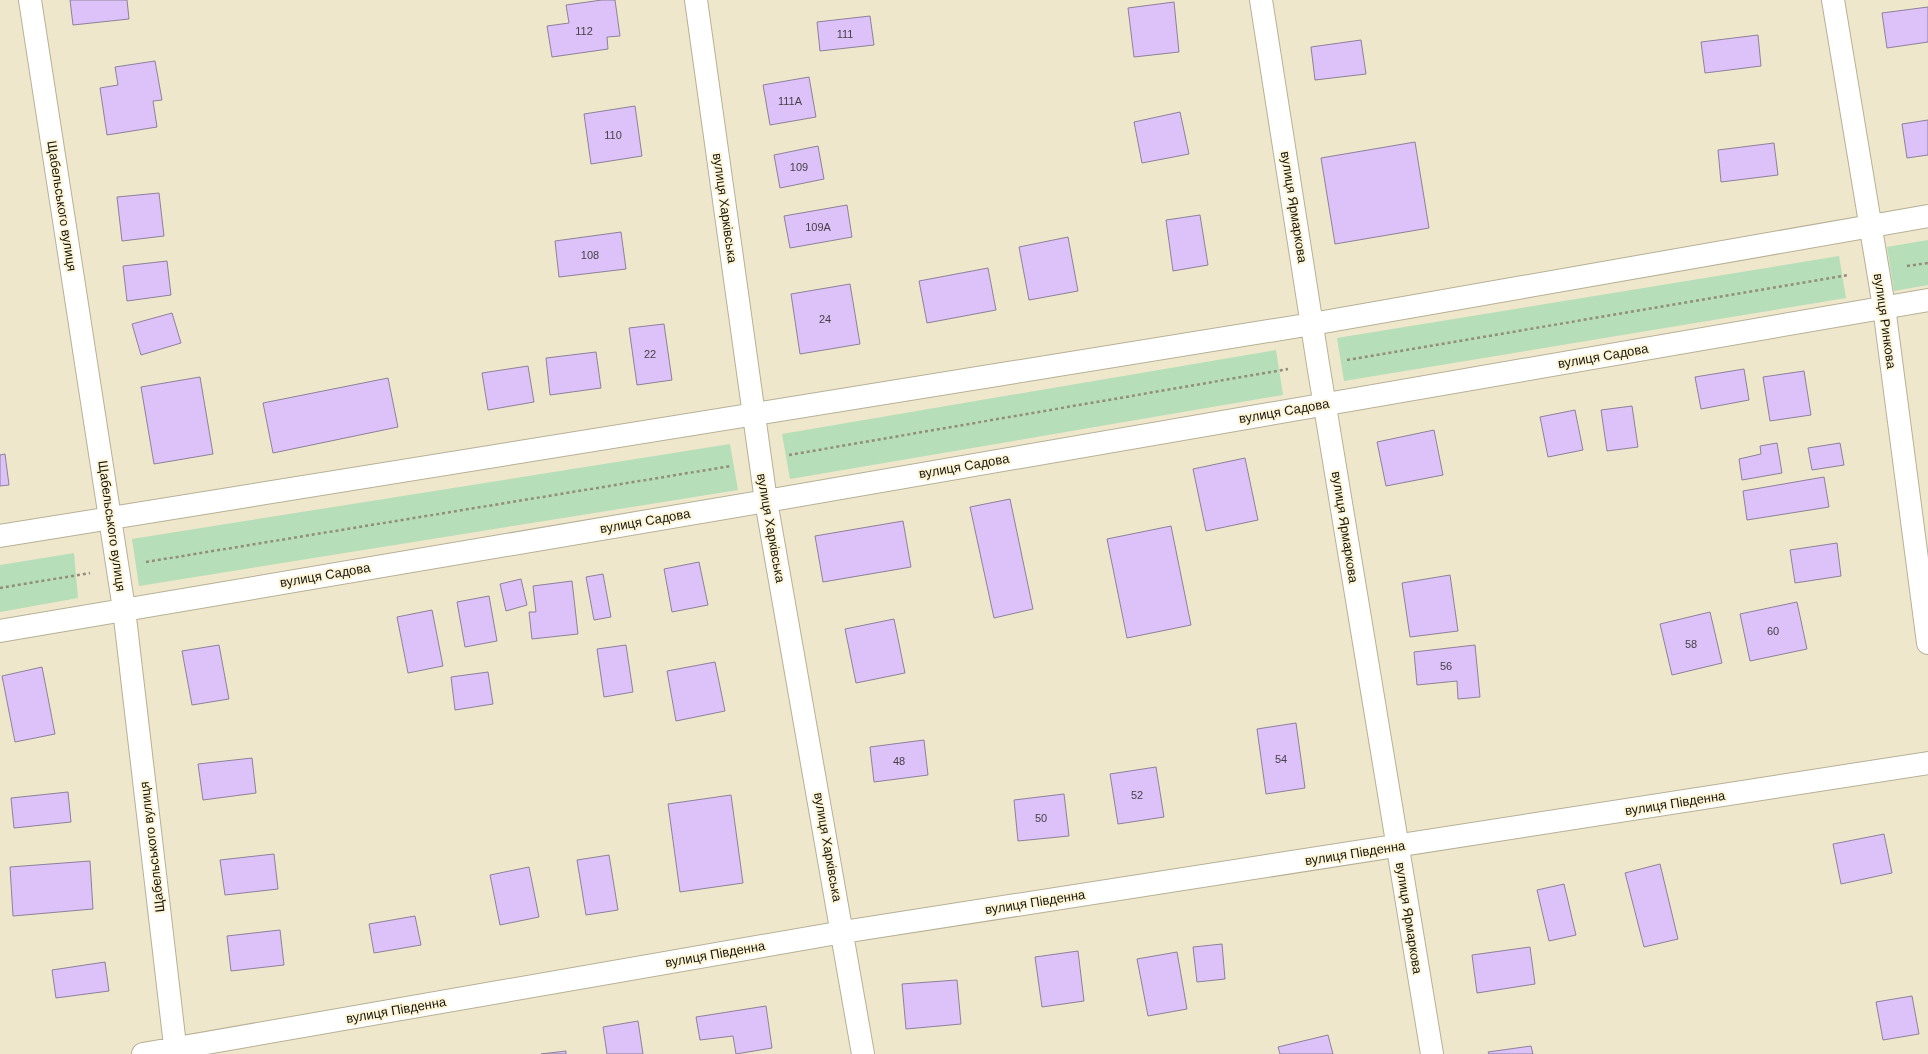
<svg xmlns="http://www.w3.org/2000/svg" width="1928" height="1054" font-family="Arial,sans-serif">
  <rect width="100%" height="100%" fill="#eee7cb"/>
  <path fill="#b5deb9" d="M1928,240v45l-34,6 -7,-44z
    M1839,256l7,42 -502,83 -7,-43z
    M1276,350l7,45 -493,84 -8,-45z
    M730,444l8,46 -599,96 -7,-47z
    M74,553l4,45 -78,14v-47z"/>
  <path fill="#dcc2f8" stroke="#8d8199" d="M70,0h57l2,19 -56,6z
    M602,0h13l5,36 -13,1 1,12 -56,8 -5,-31 22,-3 -3,-18z
    M1174,2l5,50 -45,5 -6,-49z
    M1928,7v35l-41,6 -5,-35z
    M870,16l4,29 -54,6 -3,-29z
    M1758,35l3,31 -56,7 -4,-31z
    M1361,40l5,34 -51,6 -4,-33z
    M155,61l7,39 -9,1 4,26 -50,8 -7,-47 18,-3 -3,-18z
    M809,77l7,40 -46,8 -7,-40z
    M635,106l7,50 -51,8 -7,-50z
    M1180,112l9,42 -47,9 -8,-41z
    M1928,120v35l-21,3 -5,-34z
    M1415,142l14,86 -94,16 -14,-86z
    M1774,143l4,32 -57,7 -3,-32z
    M818,146l6,33 -44,9 -6,-33z
    M159,193l5,43 -42,5 -5,-44z
    M847,205l5,32 -62,11 -6,-32z
    M1200,215l8,50 -35,6 -7,-51z
    M621,232l5,37 -67,8 -4,-36z
    M1068,237l10,54 -49,9 -10,-53z
    M167,261l4,34 -44,6 -4,-35z
    M988,268l8,42 -69,13 -8,-42z
    M850,284l10,60 -60,10 -9,-60z
    M172,313l9,30 -40,12 -9,-31z
    M664,324l8,56 -35,5 -8,-57z
    M596,352l5,36 -51,7 -4,-37z
    M528,366l6,36 -46,8 -6,-37z
    M1744,369l5,31 -48,9 -6,-32z
    M1804,371l7,44 -41,6 -7,-44z
    M200,377l13,77 -59,10 -13,-77z
    M388,378l10,49 -125,26 -10,-50z
    M1632,406l6,41 -31,4 -6,-41z
    M1575,410l8,40 -35,7 -8,-40z
    M1434,430l9,45 -57,11 -9,-44z
    M1777,443l5,30 -40,7 -3,-21 22,-5 -1,-8z
    M1840,443l4,22 -32,5 -4,-22z
    M5,454l4,31 -9,1v-31z
    M1245,458l13,62 -52,11 -13,-62z
    M1824,477l5,30 -82,13 -4,-29z
    M1010,499l23,110 -39,9 -24,-111z
    M903,521l8,46 -88,15 -8,-46z
    M1171,526l20,99 -64,13 -20,-99z
    M1837,543l4,33 -46,7 -5,-33z
    M699,562l9,43 -36,7 -8,-43z
    M603,574l8,43 -17,3 -8,-43z
    M1450,575l8,56 -48,6 -8,-54z
    M521,579l6,26 -21,6 -6,-27z
    M572,581l6,53 -46,5 -3,-27h7l-3,-26z
    M489,596l8,45 -32,6 -8,-45z
    M1797,602l10,47 -57,12 -10,-47z
    M432,610l11,56 -35,7 -11,-56z
    M1710,612l12,51 -50,12 -12,-51z
    M894,619l11,54 -49,10 -11,-54z
    M219,645l10,54 -37,6 -10,-54z
    M626,645l7,47 -29,5 -7,-48z
    M1475,645l5,52 -22,2 -1,-18 -40,4 -3,-33z
    M715,662l10,49 -49,10 -9,-50z
    M42,667l13,67 -40,8 -13,-66z
    M488,672l5,32 -38,6 -4,-33z
    M1296,723l9,65 -39,6 -9,-65z
    M924,740l4,35 -54,7 -4,-35z
    M252,758l4,35 -53,7 -5,-36z
    M1156,767l8,50 -46,7 -8,-50z
    M68,792l3,30 -57,6 -3,-30z
    M1064,794l5,42 -51,5 -4,-41z
    M731,795l12,88 -63,9 -12,-88z
    M1884,834l8,39 -51,11 -8,-40z
    M274,854l4,35 -53,6 -5,-35z
    M609,855l9,55 -32,5 -9,-55z
    M90,861l3,48 -80,7 -3,-49z
    M1660,864l18,75 -34,8 -19,-74z
    M529,867l10,50 -39,8 -10,-50z
    M1564,884l12,51 -27,6 -12,-51z
    M415,916l6,29 -47,8 -5,-29z
    M280,930l4,35 -53,6 -4,-35z
    M1222,944l3,35 -28,3 -4,-35z
    M1530,947l5,37 -58,9 -5,-38z
    M1078,951l6,50 -42,6 -7,-50z
    M1177,952l10,57 -39,7 -11,-57z
    M105,962l4,29 -53,7 -4,-28z
    M957,980l4,44 -55,5 -4,-45z
    M1912,996l7,38 -36,6 -7,-38z
    M766,1006l6,42 -36,6 -3,-18 -33,4 -4,-23z
    M638,1021l5,33h-36l-4,-27z
    M1328,1035l5,19h-53l-2,-7z
    M1531,1046l2,8h-44l-1,-2z
    M566,1051v3h-25z"/>
  <g fill="none" stroke-linecap="round" stroke-linejoin="round">
    <g stroke="#b7b096" stroke-width="24">
      <path id="minor" d="M30,0l94,609 52,445
        M696,0l70,501 97,553
        M1261,0l57,364 114,690
        M1833,0l51,307 44,336
        M0,536l1312,-212 616,-108
        M0,631l766,-130 1162,-201
        M143,1054l700,-122 1085,-169"/>
    </g>
    <path stroke="#938e79" stroke-width="2.5" stroke-dasharray="3 3" stroke-linecap="butt" d="M1907,266l21,-3
      M1347,360l501,-85
      M789,455l499,-86
      M146,562l585,-96
      M0,588l90,-15"/>
    <use href="#minor" stroke="#fff" stroke-width="22"/>
  </g>
  <g text-anchor="middle" dominant-baseline="central" stroke-width="4" stroke-linejoin="round" paint-order="stroke">
    <g font-size="11" fill="#484046">
      <text x="584" y="31">112</text>
      <text x="845" y="34">111</text>
      <text x="790" y="101">111А</text>
      <text x="613" y="135">110</text>
      <text x="799" y="167">109</text>
      <text x="818" y="227">109А</text>
      <text x="590" y="255">108</text>
      <text x="825" y="319">24</text>
      <text x="650" y="354">22</text>
      <text x="1773" y="631">60</text>
      <text x="1691" y="644">58</text>
      <text x="1446" y="666">56</text>
      <text x="1281" y="759">54</text>
      <text x="899" y="761">48</text>
      <text x="1137" y="795">52</text>
      <text x="1041" y="818">50</text>
    </g>
    <g font-size="13" fill="#17140a" stroke="#fcf5d8">
      <text transform="translate(62 206) rotate(81)">Щабельського вулиця</text>
      <text transform="translate(1294 207) rotate(81)">вулиця Ярмаркова</text>
      <text transform="translate(725 208) rotate(82)">вулиця Харківська</text>
      <text transform="translate(1885 321) rotate(82)">вулиця Ринкова</text>
      <text transform="translate(1603 356) rotate(-10)">вулиця Садова</text>
      <text transform="translate(1284 411) rotate(-10)">вулиця Садова</text>
      <text transform="translate(964 466) rotate(-10)">вулиця Садова</text>
      <text transform="translate(645 521) rotate(-10)">вулиця Садова</text>
      <text transform="translate(112 526) rotate(82)">Щабельського вулиця</text>
      <text transform="translate(1345 527) rotate(81)">вулиця Ярмаркова</text>
      <text transform="translate(771 528) rotate(80)">вулиця Харківська</text>
      <text transform="translate(325 575) rotate(-10)">вулиця Садова</text>
      <text transform="translate(1675 803) rotate(-9)">вулиця Південна</text>
      <text transform="translate(152 847) rotate(-97)">Щабельського вулиця</text>
      <text transform="translate(828 847) rotate(80)">вулиця Харківська</text>
      <text transform="translate(1355 853) rotate(-9)">вулиця Південна</text>
      <text transform="translate(1035 902) rotate(-9)">вулиця Південна</text>
      <text transform="translate(1409 918) rotate(81)">вулиця Ярмаркова</text>
      <text transform="translate(715 954) rotate(-10)">вулиця Південна</text>
      <text transform="translate(396 1010) rotate(-10)">вулиця Південна</text>
    </g>
  </g>
</svg>
